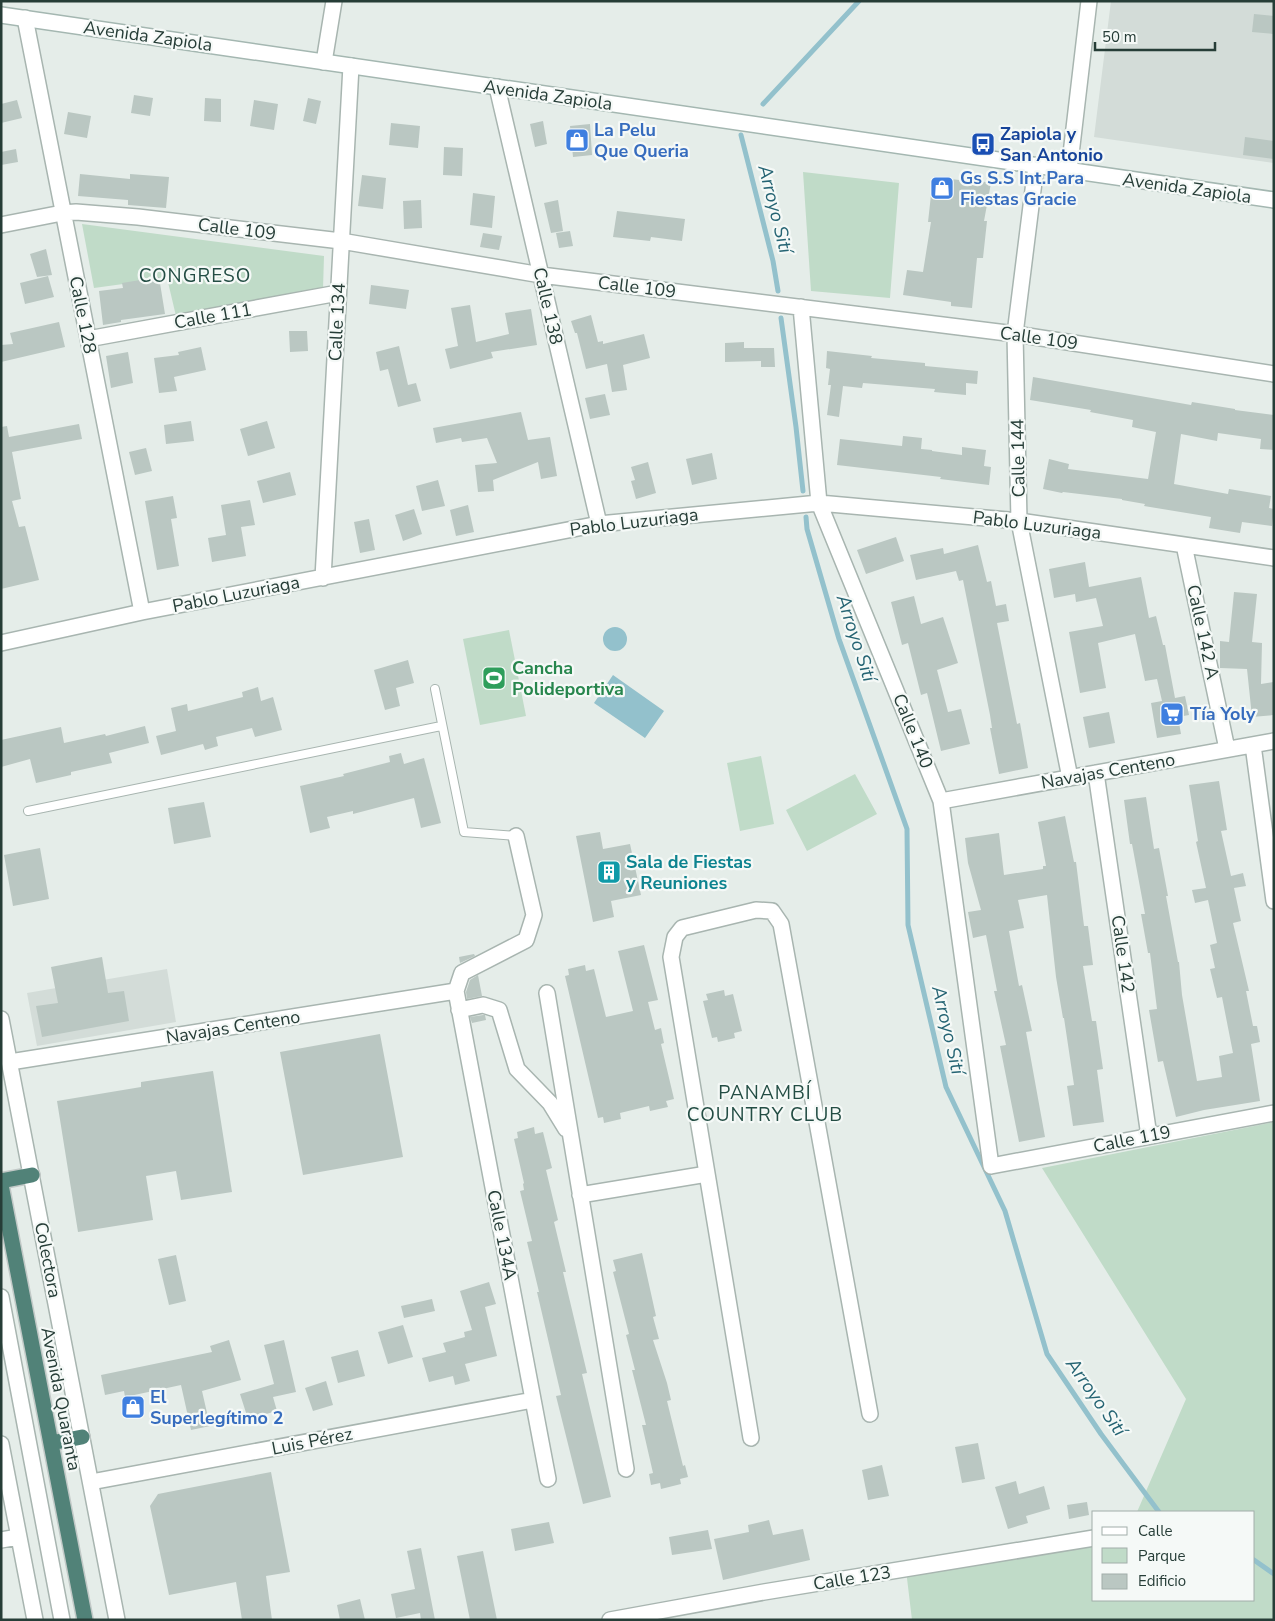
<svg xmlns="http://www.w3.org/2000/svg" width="1275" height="1621" font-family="'Nunito Sans',sans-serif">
  <rect width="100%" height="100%" fill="#e5ede9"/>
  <path fill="#d3dcd8" d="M1111,1h163v162l-180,-26z
    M167,969l9,53 -139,24 -10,-53z"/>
  <path fill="#c0dbc8" d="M803,172l96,11 -9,115 -79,-7z
    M82,224l242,32 -1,33 -147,27 -9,-38 -73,10z
    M509,630l17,86 -46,9 -17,-86z
    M761,756l13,68 -34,7 -13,-68z
    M855,774l22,40 -70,37 -21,-41z
    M1274,1122v498h-362l-6,-50 188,-37v67h160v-88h-117l49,-113 -144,-231z"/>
  <path fill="#93c1cc" d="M603 639a12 12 0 1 1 24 0a12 12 0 1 1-24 0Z
    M613,675l51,36 -19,27 -51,-35z"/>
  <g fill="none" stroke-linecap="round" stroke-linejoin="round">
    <path stroke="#93c1cc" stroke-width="5" d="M763,104l96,-103
      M741,135l32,126 5,30
      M781,318l15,109 7,64
      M806,517l1,12 32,110 68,190 1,96 38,162 59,124 42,143 54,80 58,78
      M1254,1560l20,14"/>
  </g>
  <path fill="#bac7c2" d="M1254,14l20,2v18l-22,-2z
    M134,95l19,3 -3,18 -19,-3z
    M205,98l16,1v23l-17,-1z
    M308,98l13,3 -5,23 -13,-3z
    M17,100l5,18 -21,5v-19z
    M254,100l24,4 -4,26 -24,-4z
    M68,112l23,4 -4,22 -23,-4z
    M543,121l4,23 -12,3 -5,-23z
    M391,123l29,3 -2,22 -29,-3z
    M590,124l2,31 -19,2 -3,-31z
    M1245,137l29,4v18l-31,-4z
    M444,147l19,1 -1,28 -19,-1z
    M16,149l2,13 -17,3v-13z
    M80,174l50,5v-5l39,3 -3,31 -38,-3v-5l-50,-4z
    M362,175l24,3 -3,31 -25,-3z
    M933,177l35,4 1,-2 22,4 -7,38h3l-4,37h-6l-5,50 -21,-2v-4l-48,-7 4,-25 16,2 8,-50h-3z
    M473,193l22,3 -3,32 -22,-3z
    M421,200l1,28 -18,1 -1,-28z
    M558,200l5,31 -12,2 -7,-30z
    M617,211l68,8 -3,22 -31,-4 -1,4 -37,-4z
    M570,231l3,15 -14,2 -3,-15z
    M483,233l19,3 -3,14 -19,-3z
    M46,249l6,26 -15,2 -7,-23z
    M48,276l6,21 -29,7 -5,-21z
    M159,277l6,37 -44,6v2l-18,3 -4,-34 24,-3 -1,-5z
    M371,285l38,5 -3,19 -37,-5z
    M470,305l6,37 33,-8 -4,-21 26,-4 6,36 -46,7 2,6 -43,11 -5,-20 13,-3 -7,-38z
    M591,315l7,27 5,-1v3l41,-10 6,24 -27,7 4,25 -15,2 -5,-28 -21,5 -9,-36h-2l-4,-12z
    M59,322l6,25 -64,15v-17l12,-1 -3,-11z
    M289,331h18l1,20 -18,1z
    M744,342v6h30l1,19h-14v-6l-36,1v-19z
    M399,346l9,39 8,-2 5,18 -23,6 -10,-38 -8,2 -4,-19z
    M201,347l5,23 -32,7 3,14 -18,2 -5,-35 25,-3 -1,-3z
    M827,351l45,5 -1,2 54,5v3l53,5 -1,13 -11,-1v12l-32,-3 1,-3 -72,-6 -1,5 -19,-2 -4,31 -12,-2 4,-30h-3l2,-16 -4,-1z
    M128,352l5,31 -22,5 -5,-32z
    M1033,377l158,28 1,-3 43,7v1l39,5v35l-14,-1 1,-10 -43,-6 -1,8 -36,-7 -7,50 54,10 1,-5 42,7 -2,12 5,1 -2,17 -30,-4 -2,11 -31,-5 2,-11 -67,-11 1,-2 -23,-4v-1l-59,-7 -1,1 -19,-4 6,-30 20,5 -1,5 80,10 8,-47 -24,-5 1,-7 -43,-8 1,-2 -61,-10z
    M605,394l5,21 -20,4 -5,-21z
    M521,412l7,28 22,-3 7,39 -16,3 -3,-17 -45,18 1,11 -16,1 -3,-27 22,-2 -10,-25 -25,4 -1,-4 -25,5 -3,-15z
    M191,421l3,20 -28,3 -2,-19z
    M267,421l8,27 -27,8 -8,-27z
    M79,424l3,15 -70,13 9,47 -9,2 7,26 6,-1 14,54 -38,9v-162l6,-1 2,11z
    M903,436l19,2 -1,11 11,1v1l30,4v-8l24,3 -2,16 7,1 -2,18 -49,-6 1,-2 -104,-12 3,-26 62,7z
    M146,448l6,23 -17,4 -6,-23z
    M712,453l5,26 -25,6 -6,-26z
    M648,462l8,31 -20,6 -5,-18 4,-1 -4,-13z
    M290,472l6,23 -33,8 -6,-22z
    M438,480l7,26 -23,5 -6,-25z
    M173,496l4,22 -6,1 8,47 -22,4 -12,-69z
    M250,500l5,25 -14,2 5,29 -34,6 -4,-24 18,-3 -5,-30z
    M468,505l6,27 -18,4 -6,-26z
    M414,509l8,25 -19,7 -8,-26z
    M369,519l6,31 -15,3 -6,-31z
    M896,537l8,24 -38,13 -9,-24z
    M978,545l9,37 4,-1 5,25 10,-2 3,17 -12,2 20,101 3,-1 8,45 -29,6 -9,-46h2l-2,-13 -27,-135 -4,1 -3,-10 -40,9 -6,-25 33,-7 1,6z
    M1085,562l4,25 52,-10 8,41 7,-2 7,29h2l10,53 10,-2 4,19 -11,2 3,17 -24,4 -6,-35 11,-2 -5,-22 -12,2 -10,-47 -37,9 8,45 -26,5 -11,-61 34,-6 -7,-28 -20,4 -1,-8 -21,4 -5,-29z
    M1234,592l23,2 -5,48 10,1 -1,41 13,-2v33l-22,2 -5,-48 -27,-1v-27l9,1z
    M914,596l7,28 22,-7 15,46 -21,7 11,42 13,-3 9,35 -29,7 -14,-58 -6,2 -13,-52 -6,2 -11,-43z
    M408,660l6,23 -18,5 4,18 -15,4 -11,-40z
    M258,687l3,14 12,-4 9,33 -27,7 -3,-9 -36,9 2,9 -13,4 -2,-6 -42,11 -5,-19 20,-5 -5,-23 16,-4 1,7 55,-14 -1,-5z
    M1109,712l6,31 -26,5 -6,-31z
    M145,726l4,17 -40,10 3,10 -41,9v3l-35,8 -6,-24 -29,8v-27l60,-13 3,16 41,-9 1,2z
    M401,753l3,11 20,-6 17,65 -20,5 -7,-30 -61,16v-3l-26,6 3,11 -20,5 -10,-47 44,-10 -1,-2 47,-12 -1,-6z
    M1219,781l8,49 -6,1 10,45 12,-3 3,13 -12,2 7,33 -8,2 16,68h-3l7,35h4l3,16 -9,2 9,57 -56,9 -28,7 -13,-56 -5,1 -9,-52 8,-1 -7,-56h-2l-7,-39h4l-13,-70h-2l-6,-44 22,-3 8,52 5,-1 9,48h-2l12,66h1l3,33 15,86 25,-4 -3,-21 14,-3 -11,-56 -5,1 -7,-29 5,-1 -5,-23 7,-2 -9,-43 -13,3 -3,-13 14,-2 -10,-46 2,-1 -9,-56z
    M204,802l7,35 -37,7 -6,-36z
    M1065,816l9,46h2l8,64h4l5,39 -10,1 9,55h4l7,48 -6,1 7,52 -31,4 -6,-40 7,-1 -10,-67h-1l-7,-41 -9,-82 -29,5 6,28 -15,3 10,55 3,-1 10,46 -6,1 19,105 -26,5 -19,-96 6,-1 -12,-54h3l-11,-56 -13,3 -5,-26 13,-2 -13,-47 -3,-25 34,-5 5,42 39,-6v-3h3l-8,-44z
    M600,832l3,17 27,-5 11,51 -30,6 3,16 -21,5 -17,-86z
    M40,848l9,51 -36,7 -9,-51z
    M644,945l14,55 -10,2 7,28 6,-2 3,15 -3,1 13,55 -8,2 2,6 -18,4 -1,-5 -29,7 1,6 -17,4 -1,-6 -5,1 -33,-142 4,-1 -1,-6 17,-4 1,6 8,-2 12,48 27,-6 -15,-60z
    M474,954l1,2 -15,7 -1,-6z
    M102,957l6,36 16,-2 5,30 -87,16 -6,-31 22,-3 -7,-36z
    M478,975l4,21 -15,3 -1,-7 4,-12z
    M724,990l1,6 8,-2 9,37 -8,2 1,5 -17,4 -1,-5 -5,1 -9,-37 5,-1 -2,-6z
    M483,1015h2l1,5 -14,3 -2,-6z
    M380,1034l23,123 -100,18 -23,-123z
    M213,1071l19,121 -51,8 -5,-29 -30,5 7,44 -75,12 -21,-131 84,-14v-5z
    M534,1127l1,7 8,-2 9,36 -6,2 12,50 -4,2 12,50h-3l24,101 -5,1 29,123 -28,7 -27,-108 5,-1 -24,-103h2l-12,-50 5,-1 -12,-50 4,-1 -1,-6 1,-1 -10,-44 4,-1 -1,-6z
    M642,1253l14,63 -3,1 6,22 -6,1 14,43 4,17 -4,1 16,65 2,-1 3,12 -8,2 1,5 -20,5 -1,-6 -9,2 -2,-11 4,-1 -11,-48h4l-14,-55h3l-9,-35 3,-1 -16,-62 3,-1 -3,-11z
    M176,1255l10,46 -17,4 -11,-46z
    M489,1282l7,22 -11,3 12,49 -32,8 5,17 -15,4 -2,-9 -24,6 -7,-24 24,-6 -3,-9 22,-6 -1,-5 8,-2 -12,-39z
    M432,1299l3,12 -31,7 -3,-12z
    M403,1325l10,32 -25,7 -10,-32z
    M229,1340l12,40 -39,11 8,35 -19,4 -10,-45 -56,12 -1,-6 -19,4 -4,-20 111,-23 -2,-6z
    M284,1340l12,52 -23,5 4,14 -29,8 -8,-25 34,-10 -10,-39z
    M358,1350l7,26 -27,7 -7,-26z
    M326,1381l7,24 -20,6 -8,-23z
    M978,1443l7,36 -23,4 -7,-36z
    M882,1465l7,31 -21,4 -6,-30z
    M271,1472l19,100 -24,4 6,44h-30l-6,-38 -67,13 -19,-89 8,-12z
    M1016,1481l3,13 25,-8 6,23 -24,7 2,7 -20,6 -13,-42z
    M1087,1502l2,13 -20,4 -2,-14z
    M769,1520l4,15 30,-6 7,31 -87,20 -9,-41 35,-7 -1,-7z
    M549,1522l5,21 -39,8 -4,-22z
    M708,1530l4,19 -40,6 -3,-18z
    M421,1548l14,72h-14l-1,-7 -24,5 -5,-24 24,-5 -8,-38z
    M483,1551l14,69h-27l-13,-64z
    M360,1599l5,21h-25l-3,-15z"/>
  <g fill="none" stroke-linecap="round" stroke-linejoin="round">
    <g stroke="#a8b5b0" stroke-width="10">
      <path id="service" d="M435,689l29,143 52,4
        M28,811l413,-85"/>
    </g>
    <g stroke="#a8b5b0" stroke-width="18">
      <path id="minor" d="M25,18l117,594
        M324,62l10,-61
        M497,87l102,437
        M1036,166l-21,168 4,187 51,257
        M1069,171l20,-170
        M1,225l61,-12 14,-1 62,5 203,24 200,34 474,59 259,40
        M801,307l18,196 122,298 50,365 283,-53
        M88,339l250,-46
        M1184,545l43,204
        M323,578l28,-512
        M1,643l141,-31 457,-88 220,-21 200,18 255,37
        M1253,745l21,156
        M1096,773l53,363
        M941,801l333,-60
        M516,836l18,79 -8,25 -64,33 -6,18 92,488
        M547,993l79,476
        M459,1010l24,-5 16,5 18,59 33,34 16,26
        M1,1019l116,601
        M10,1062l446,-71
        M580,1195l127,-21
        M1,1297l61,323
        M751,1438l-80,-481 4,-20 7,-9 74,-18 16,1 9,13 89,490
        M1,1444l34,176
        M91,1482l442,-82
        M1,1540l17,-3
        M610,1620l154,-28 330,-54"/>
    </g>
    <g stroke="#a4b7b1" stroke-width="18">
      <path id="secondary" d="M1,15l1273,185"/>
    </g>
    <g stroke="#c2c9c7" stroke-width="18">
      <path id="trunk" d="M1,1181l31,-6
        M1,1185l84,435
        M51,1443l31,-6"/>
    </g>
    <use href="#service" stroke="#fff" stroke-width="8"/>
    <use href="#minor" stroke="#fff" stroke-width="15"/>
    <use href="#secondary" stroke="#fff" stroke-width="15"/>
    <use href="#trunk" stroke="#518278" stroke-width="15"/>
  </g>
  <defs>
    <g id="shop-square" transform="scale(1.25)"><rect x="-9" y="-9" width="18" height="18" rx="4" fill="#3f7fe0" stroke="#f5f9f7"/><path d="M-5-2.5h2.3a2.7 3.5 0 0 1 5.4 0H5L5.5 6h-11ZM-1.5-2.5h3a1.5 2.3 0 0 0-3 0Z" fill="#fff"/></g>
    <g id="bus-square" transform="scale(1.25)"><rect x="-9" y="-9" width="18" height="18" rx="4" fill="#1a4fb4" stroke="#f5f9f7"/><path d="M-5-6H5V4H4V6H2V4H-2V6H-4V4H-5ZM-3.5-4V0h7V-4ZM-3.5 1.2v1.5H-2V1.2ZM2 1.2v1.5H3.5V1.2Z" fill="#fff"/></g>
    <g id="stadium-square" transform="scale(1.25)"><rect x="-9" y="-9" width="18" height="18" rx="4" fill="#2e9e5b" stroke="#f5f9f7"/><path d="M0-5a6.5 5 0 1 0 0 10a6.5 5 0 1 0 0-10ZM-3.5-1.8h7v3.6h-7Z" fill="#fff"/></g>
    <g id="supermarket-square" transform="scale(1.25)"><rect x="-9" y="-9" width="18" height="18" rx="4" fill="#3f7fe0" stroke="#f5f9f7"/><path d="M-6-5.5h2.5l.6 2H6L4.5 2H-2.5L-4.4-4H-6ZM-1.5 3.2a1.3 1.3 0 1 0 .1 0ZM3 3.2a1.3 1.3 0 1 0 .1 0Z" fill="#fff"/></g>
    <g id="building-square" transform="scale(1.25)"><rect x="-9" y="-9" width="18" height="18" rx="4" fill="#0f9aa8" stroke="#f5f9f7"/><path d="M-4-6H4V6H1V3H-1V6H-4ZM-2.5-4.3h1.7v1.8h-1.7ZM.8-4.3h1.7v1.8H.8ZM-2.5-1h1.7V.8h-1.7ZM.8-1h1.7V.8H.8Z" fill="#fff"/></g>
  </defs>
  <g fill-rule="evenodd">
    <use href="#shop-square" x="577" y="140"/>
    <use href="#bus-square" x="983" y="144"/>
    <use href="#shop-square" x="942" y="188"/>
    <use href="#stadium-square" x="494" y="678"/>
    <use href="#supermarket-square" x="1172" y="714"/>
    <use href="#building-square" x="609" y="872"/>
    <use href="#shop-square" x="133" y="1407"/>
  </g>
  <g text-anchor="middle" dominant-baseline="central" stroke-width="4.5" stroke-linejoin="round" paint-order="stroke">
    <g font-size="18" fill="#263d37" stroke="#f5f9f7">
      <text transform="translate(148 36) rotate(8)">Avenida Zapiola</text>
      <text transform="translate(548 95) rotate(8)">Avenida Zapiola</text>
      <text transform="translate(1187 188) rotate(8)">Avenida Zapiola</text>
      <text transform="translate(237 229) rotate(7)">Calle 109</text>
      <text transform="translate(637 287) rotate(7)">Calle 109</text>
      <text transform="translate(548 306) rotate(77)">Calle 138</text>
      <text transform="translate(83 315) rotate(79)">Calle 128</text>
      <text transform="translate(213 316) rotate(-10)">Calle 111</text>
      <text transform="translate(337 322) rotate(-87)">Calle 134</text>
      <text transform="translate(1039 338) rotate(8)">Calle 109</text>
      <text transform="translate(1018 458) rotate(-91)">Calle 144</text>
      <text transform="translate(634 522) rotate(-7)">Pablo Luzuriaga</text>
      <text transform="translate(1037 525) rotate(7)">Pablo Luzuriaga</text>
      <text transform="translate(236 594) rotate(-11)">Pablo Luzuriaga</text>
      <text transform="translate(1203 632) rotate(78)">Calle 142 A</text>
      <text transform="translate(913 731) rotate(68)">Calle 140</text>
      <text transform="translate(1108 771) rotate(-10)">Navajas Centeno</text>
      <text transform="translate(1123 954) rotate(82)">Calle 142</text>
      <text transform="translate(233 1027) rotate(-9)">Navajas Centeno</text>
      <text transform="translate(1132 1139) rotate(-11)">Calle 119</text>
      <text transform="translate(502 1235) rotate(79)">Calle 134A</text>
      <text transform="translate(48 1260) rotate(79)">Colectora</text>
      <text transform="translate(61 1399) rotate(79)">Avenida Quaranta</text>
      <text transform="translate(312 1441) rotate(-11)">Luis Pérez</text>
      <text transform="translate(852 1578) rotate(-9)">Calle 123</text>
    </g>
    <g font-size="18" font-weight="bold" fill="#366cbe" stroke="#f5f9f7" text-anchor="start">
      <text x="594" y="130">La Pelu<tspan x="594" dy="21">Que Queria</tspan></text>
      <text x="960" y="178">Gs S.S Int.Para<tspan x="960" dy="21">Fiestas Gracie</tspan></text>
      <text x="1190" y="714">Tía Yoly</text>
      <text x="150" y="1397">El<tspan x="150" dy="21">Superlegítimo 2</tspan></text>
    </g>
    <g font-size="18" font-weight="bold" fill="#164399" stroke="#f5f9f7" text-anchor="start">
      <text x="1000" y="134">Zapiola y<tspan x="1000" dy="21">San Antonio</tspan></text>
    </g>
    <g font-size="18" font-weight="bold" fill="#27864d" stroke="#f5f9f7" text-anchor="start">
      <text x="512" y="668">Cancha<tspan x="512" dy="21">Polideportiva</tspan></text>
    </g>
    <g font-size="18" font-weight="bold" fill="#0d838f" stroke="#f5f9f7" text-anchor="start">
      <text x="626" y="862">Sala de Fiestas<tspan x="626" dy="21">y Reuniones</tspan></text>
    </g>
    <g font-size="19" font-style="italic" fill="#256473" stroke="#f5f9f7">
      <text transform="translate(775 209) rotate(76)">Arroyo Sití</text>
      <text transform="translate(856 638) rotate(72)">Arroyo Sití</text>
      <text transform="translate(948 1030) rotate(77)">Arroyo Sití</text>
      <text transform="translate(1096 1397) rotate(55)">Arroyo Sití</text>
    </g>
    <g font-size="19" letter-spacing="1" fill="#234d44" stroke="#f5f9f7">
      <text x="195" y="276">CONGRESO</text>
      <text x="765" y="1093">PANAMBÍ<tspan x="765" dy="22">COUNTRY CLUB</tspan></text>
    </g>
  </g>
  <rect width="1275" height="1621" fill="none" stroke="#263d37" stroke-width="5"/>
  <rect x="1092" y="1511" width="162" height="90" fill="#f5f9f7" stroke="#a2aeaa"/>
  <rect x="1102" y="1527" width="25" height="8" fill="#ffffff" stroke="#a2aeaa"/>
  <text x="1138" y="1536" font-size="15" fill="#263d37">Calle</text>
  <rect x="1102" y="1548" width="25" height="15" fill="#c0dbc8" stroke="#a2aeaa"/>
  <text x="1138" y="1561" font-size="15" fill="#263d37">Parque</text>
  <rect x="1102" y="1574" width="25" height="15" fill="#bac7c2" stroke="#a2aeaa"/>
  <text x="1138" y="1586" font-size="15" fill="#263d37">Edificio</text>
  <path d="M1095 42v8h120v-8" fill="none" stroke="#263d37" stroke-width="2.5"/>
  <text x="1102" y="42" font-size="15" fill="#263d37" stroke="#f5f9f7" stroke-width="4" paint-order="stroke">50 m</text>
</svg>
